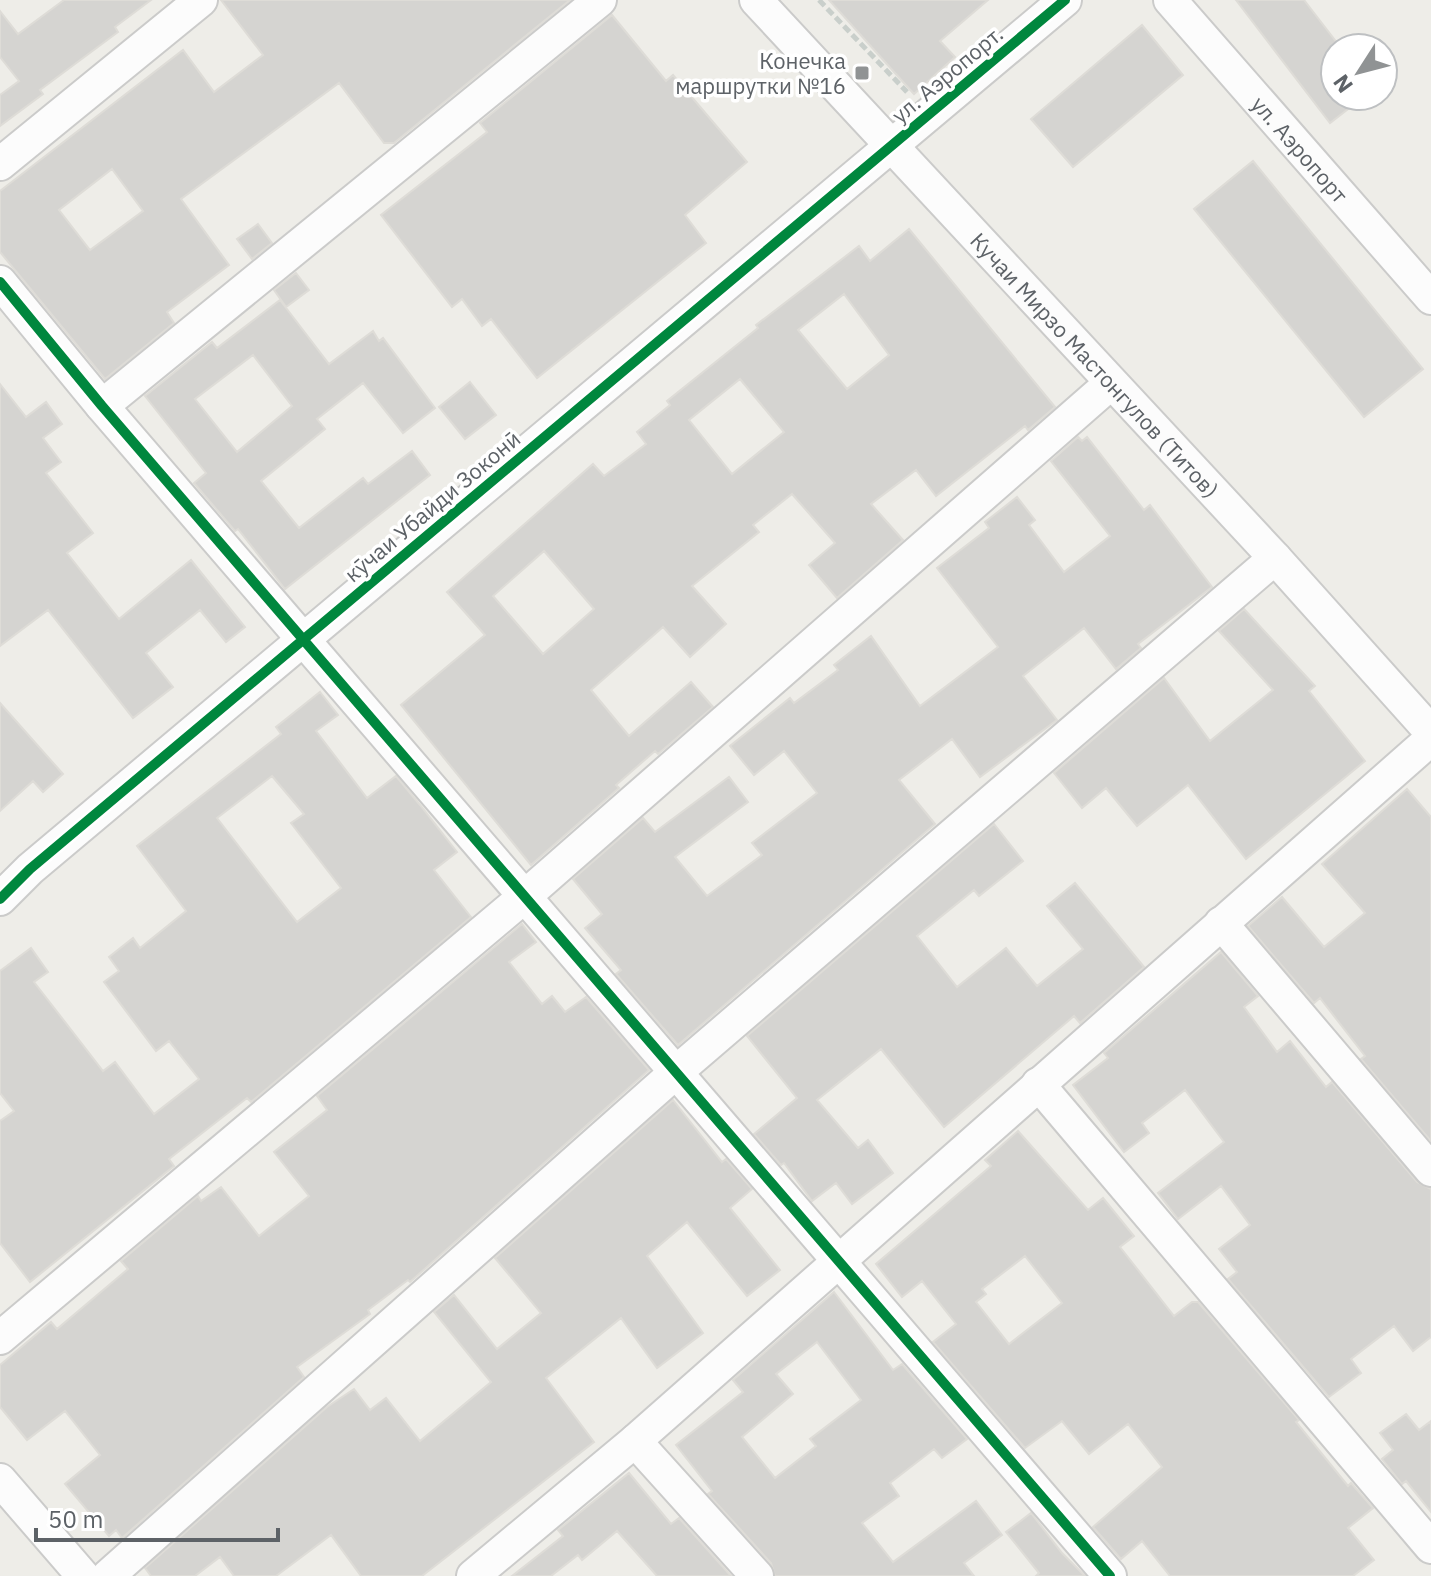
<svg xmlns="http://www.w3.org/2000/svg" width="1431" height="1576" font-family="'IBM Plex Sans',sans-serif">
  <rect width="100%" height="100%" fill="#eeede8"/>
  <path fill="#d5d4d1" stroke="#dedcd7" stroke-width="2" fill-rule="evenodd" d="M64,0h87l-36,27 3,5 -78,58 3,4 -43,32v-31l19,-14 -19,-24v-46l18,23z
    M221,0h349l-176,143h-10l-45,-60 -158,116 48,66 -62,47 7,11 -69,56 -105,-127v-61l183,-141 31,42 49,-37zM112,169l31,42 -53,39 -31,-40z
    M829,0h159l-48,41 15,16 -41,37z
    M1236,0h68l37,48h-6v48h30l-35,27z
    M612,15l54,66 7,-6 74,87 -62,53 21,28 -169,135 -46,-59 -9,7 -20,-27 -10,8 -71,-92 106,-83 -7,-9z
    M1142,25l41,50 -110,92 -42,-48z
    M1253,161l170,208 -59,48 -170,-208z
    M258,224l14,19 -20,16 -15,-20z
    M909,229l146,178 -27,23 -3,-4 -89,70 -20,-26 -45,34 32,36 -66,58 -28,-33 26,-22 -43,-49 -39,31 6,7 -67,54 34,38 -36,33 -27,-30 -72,63 38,46 62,-54 22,25 -55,47 -3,-3 -39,34 3,3 -88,77 -130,-160 84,-70 -38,-43 146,-128 11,12 42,-32 -9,-12 33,-27 -3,-4 91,-73 -2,-3 103,-79 11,15zM844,294l45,61 -42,34 -49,-59zM740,379l44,53 -52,42 -43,-54zM544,551l50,58 -51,45 -50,-58z
    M296,273l13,17 -23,17 -12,-17z
    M280,300l49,64 44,-33 6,10 4,-3 52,70 -32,25 -40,-50 -46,36 8,10 -64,52 38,47 64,-50 5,6 44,-33 18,24 -145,114 -47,-60 -3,2 -41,-48 12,-10 -61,-77 67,-54 5,6zM253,355l39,51 -55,46 -42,-53z
    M470,382l26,33 -31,24 -26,-32z
    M0,384l26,33 20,-15 16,22 -19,14 18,24 -15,11 47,60 -26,20 52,66 72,-59 54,67 -19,15 -26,-32 -54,43 27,34 -40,31 -85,-108 -48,36z
    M1078,437l4,4 5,-4 57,73 6,-5 62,82 -74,57 3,4 -25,21 -32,-41 -61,48 34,44 -77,57 -28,-38 -53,41 36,44 -257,221 -62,-71 5,-4 -36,-42 17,-14 -29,-35 70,-61 12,14 74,-55 19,25 -73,55 32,39 55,-41 -10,-12 65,-50 -33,-42 -30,24 -24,-29 60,-48 4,5 44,-33 -4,-5 37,-29 49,70 78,-59 -61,-79 52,-40 -4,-6 32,-25 18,23 -6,5 35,47 46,-36 -59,-75z
    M1244,609l71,77 -6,5 56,70 -119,98 -58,-74 -51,41 -31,-38 -24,20 -28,-35 110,-95 46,63 63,-51 -54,-59z
    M320,692l18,23 -22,16 51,67 29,-22 24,29 37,47 -23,18 37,47 -220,185 -4,-4 -78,61 5,7 -144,116 -30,-39v-122l14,-10 -14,-18v-122l31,-23 17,24 -14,10 69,89 12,-9 39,52 45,-35 -30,-38 -13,10 -52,-69 15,-11 -10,-14 24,-19 7,10 46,-37 -49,-65 144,-112 -5,-7zM272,776l32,38 -13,9 50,65 -44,34 -80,-104z
    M0,703l63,71 -20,18 -10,-11 -33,30z
    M1407,789l24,28v324l-70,-82 4,-3 -45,-58 -6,5 -66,-77 34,-29 42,50 41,-34 -43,-49z
    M994,824l29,37 -44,35 -5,-6 -57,46 40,51 49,-39 31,38 46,-37 -36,-43 28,-23 69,84 -64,56 -6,-7 -130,111 -63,-78 -64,51 41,48 10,-8 25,33 -41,31 -16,-21 -24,18 -28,-38 -3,2 -27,-31 43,-36 -50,-62z
    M522,924l14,18 -27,20 33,42 10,-8 13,16 21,-15 63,73 -239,212 -2,-2 -40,30 2,4 -73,53 7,10 -182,161 -6,-8 -7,6 -44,-52 35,-29 -35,-44 -38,29 -27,-33v-42l51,-43 6,7 71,-60 -7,-8 77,-65 3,5 20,-14 38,49 50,-40 -35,-44 53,-42 -10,-14z
    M1221,952l37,44 -14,11 33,45 13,-11 36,46 6,-5 85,100 14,7v148l-18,14 -19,-25 -43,33 10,14 -32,24 -101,-118 9,-7 -18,-23 31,-24 -29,-39 -43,33 -20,-26 66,-51 -39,-52 -43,33 7,10 -25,19 -51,-67 35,-27 -4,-5z
    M673,1100l49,62 4,-3 26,30 -22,19 50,62 -33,26 -60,-74 -40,34 56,77 -46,35 -36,-50 -75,60 48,64 -172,134h-61l-30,-41 -55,41h-42l-14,-19 -25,19h-44l-6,-8 182,-161 27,-18 16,21 16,-12 34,43 71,-59 -57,-70 20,-17 43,54 44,-36 -46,-55z
    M1018,1131l70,79 15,-12 31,38 -14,11 54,69 18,-14h6l101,118 -3,2 52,64 3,-3 22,25 -25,20 26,32 -21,16h-183l-28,-35 -21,18 -28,-32 69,-60 -34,-43 -39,30 -27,-33 -37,27 -92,-106 23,-18 -34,-43 -20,16 -26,-33 115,-98 -6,-6zM1025,1256l37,47 -53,41 -33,-42 10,-8 -4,-5z
    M834,1292l59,78 9,-6 65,75 -25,19 -8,-9 -44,34 9,13 -37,27 31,39 83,-61 26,34 -38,28 10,13h-199l-4,-13 -63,-69 4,-3 -36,-46 67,-53 -10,-12zM817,1342l44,58 -51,39 6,7 -41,32 -33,-41 51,-43 -17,-20z
    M1406,1414l13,16 12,-9v91l-25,-31 -4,3 -20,-25 11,-9 -13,-17z
    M629,1473l42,51 8,-6 52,58h-74l-40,-45 -35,29 -4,-5 -27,21h-39l51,-40 -5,-6z
    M1031,1513l31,40 23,23h-49l3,-3 -33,-41z"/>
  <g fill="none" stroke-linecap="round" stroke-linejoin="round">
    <g stroke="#cbcbca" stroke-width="36">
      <g id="minor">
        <path id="s1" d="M756,0l519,558 156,174"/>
        <path id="s2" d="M1170,0l261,298"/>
        <path d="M0,164l201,-164"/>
        <path d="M0,282l102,124 1008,1170"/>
        <path d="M102,406l498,-406"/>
        <path d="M0,899l30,-30 1035,-869"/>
        <path d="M1221,923l210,247"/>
        <path d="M1038,1084l393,463"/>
        <path d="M0,1338l524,-441 587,-514"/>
        <path d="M635,1441l122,135"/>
        <path d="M0,1480l83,96"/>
        <path d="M108,1576l567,-503 600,-515"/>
        <path d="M473,1576l162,-135 796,-702"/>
      </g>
    </g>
    <path stroke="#c9cfcb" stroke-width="5" stroke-dasharray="8 4" stroke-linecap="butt" d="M819,0l88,92"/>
    <use href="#minor" stroke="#fcfcfc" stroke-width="32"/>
    <g stroke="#fff" stroke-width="15">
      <path id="cycleway" d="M0,282l102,124 1008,1170
        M0,899l30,-30 1035,-869"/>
    </g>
    <use href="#cycleway" stroke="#00873e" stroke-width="10"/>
  </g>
  <rect fill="#909394" stroke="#fff" stroke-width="3" x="854" y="65" width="16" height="16" rx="4"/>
  <g text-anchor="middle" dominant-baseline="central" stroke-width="7" stroke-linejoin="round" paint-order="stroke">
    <g font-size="22" fill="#5d6267" stroke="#fff" text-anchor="end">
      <text x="846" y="60">Конечка<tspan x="846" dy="25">маршрутки №16</tspan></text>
    </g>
    <g font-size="22" fill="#5d6267" stroke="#fff">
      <text transform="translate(947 74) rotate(-40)">ул. Аэропорт.</text>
      <text stroke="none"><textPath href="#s2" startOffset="198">ул. Аэропорт</textPath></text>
      <text stroke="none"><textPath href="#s1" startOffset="498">Кучаи Мирзо Мастонгулов (Титов)</textPath></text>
      <text transform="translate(432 506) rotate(-40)">кӯчаи Убайди Зоконӣ</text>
    </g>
  </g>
  <g transform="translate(1359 72) rotate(234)"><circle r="38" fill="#ffffff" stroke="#bec0c2" stroke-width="2"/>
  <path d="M0-6L14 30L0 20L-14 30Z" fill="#909394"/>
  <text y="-12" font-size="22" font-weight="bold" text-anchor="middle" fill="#5d6267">N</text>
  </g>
  <path d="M36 1528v12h242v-12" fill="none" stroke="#5d6267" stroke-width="4"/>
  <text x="48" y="1528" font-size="24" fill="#5d6267" stroke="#ffffff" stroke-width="6" paint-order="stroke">50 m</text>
</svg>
